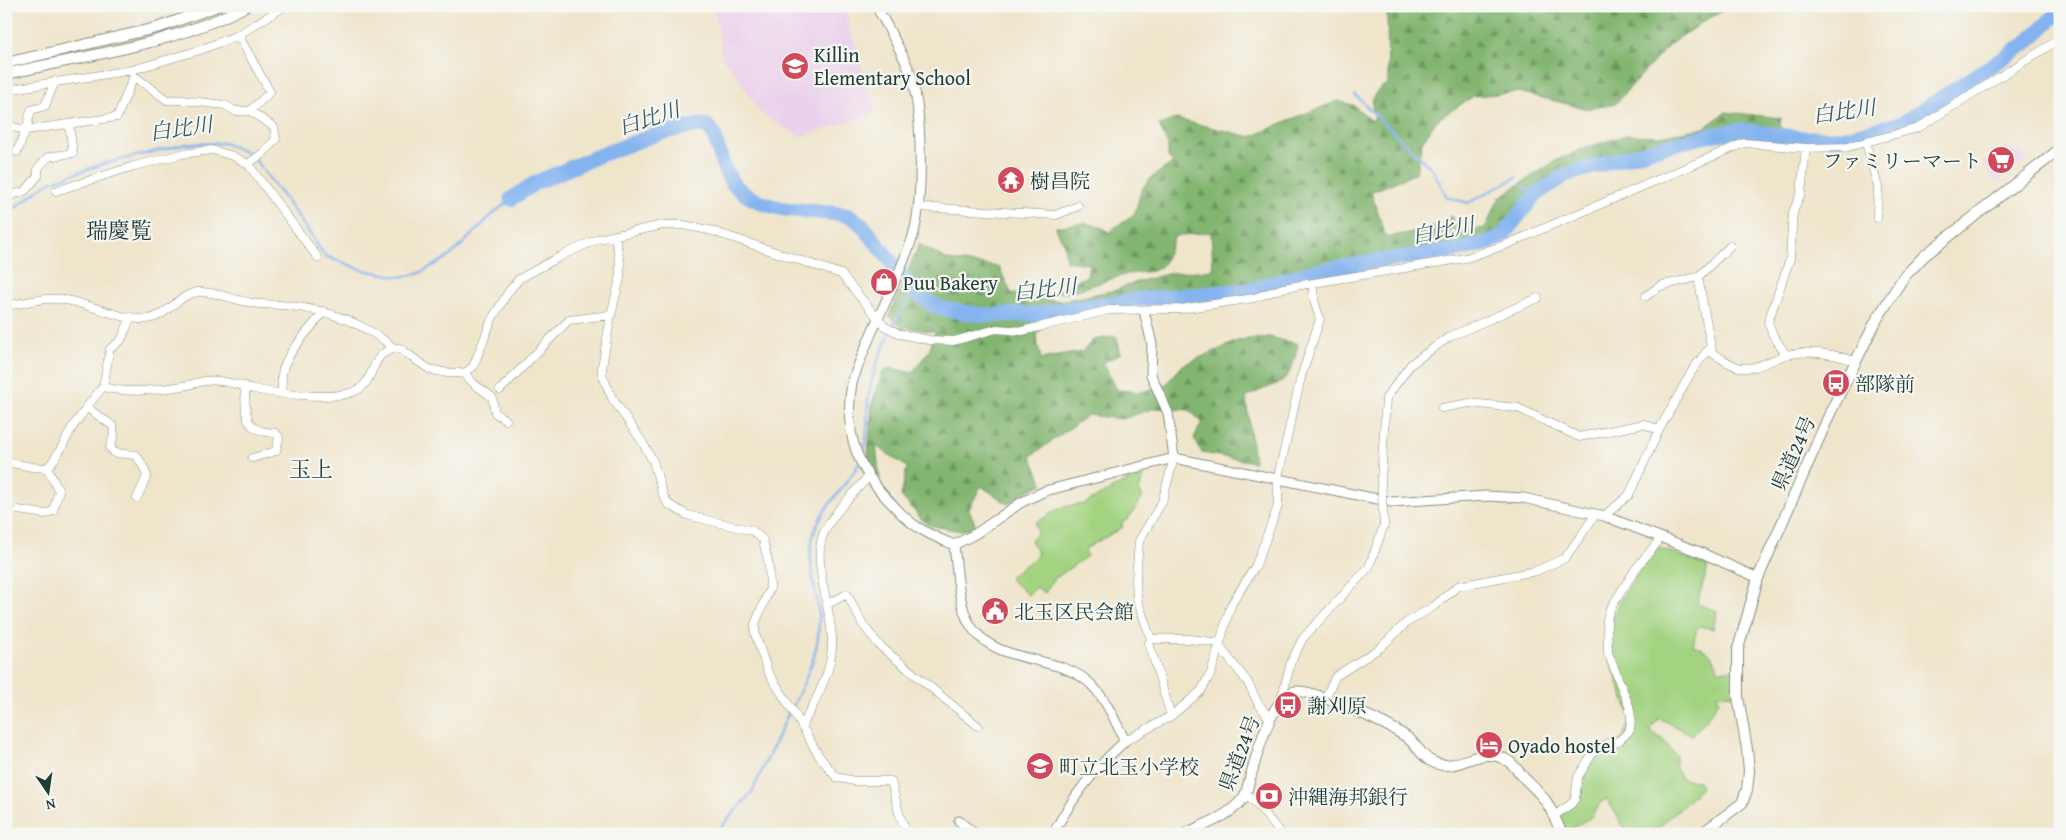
<svg xmlns="http://www.w3.org/2000/svg" width="2066" height="840" font-family="'Gentium Book Plus','Noto Serif JP',serif">
  <defs>
    <pattern id="forest-firs" width="22" height="20" patternUnits="userSpaceOnUse" patternTransform="scale(1.25)"><rect width="22" height="20" fill="#82b56f"/><path d="M5 1l3.5 6h-7zM16 11l3.5 6h-7z" fill="#6a945c"/></pattern>
  </defs>
  <rect width="100%" height="100%" fill="#f6f6f2"/>
  <filter id="ink" filterUnits="userSpaceOnUse"><feTurbulence type="fractalNoise" baseFrequency=".02" numOctaves="2"/><feDisplacementMap in="SourceGraphic" scale="10" xChannelSelector="R" yChannelSelector="G"/><feConvolveMatrix kernelMatrix="1 2 1 2 8 2 1 2 1" color-interpolation-filters="sRGB"/></filter>
  <filter id="wash" filterUnits="userSpaceOnUse"><feTurbulence type="fractalNoise" baseFrequency=".0096" numOctaves="4" result="noise"/><feDisplacementMap in="SourceGraphic" scale="20" xChannelSelector="R" yChannelSelector="G"/><feGaussianBlur stdDeviation="1.12" result="paint"/><feColorMatrix in="noise" values="0 0 0 0 0 0 0 0 0 0 0 0 0 0 0 0 0 1.4 0 .05"/><feComposite in="paint" operator="in"/></filter>
  <g filter="url(#wash)">
    <rect width="100%" height="100%" fill="#efe5cb"/>
    <path fill="#ebd1eb" d="M713,6h130l33,107 -76,24 -41,-25 -23,-38 -15,-17 -1,-20z
      M2001,149l19,1 7,9 -30,23 -14,-19z"/>
    <path fill="url(#forest-firs)" stroke="#507952" d="M1387,6h345l-28,15 -34,23 -55,60 -28,5 -68,-17 -45,4 -37,24 -15,22 -6,31 -45,19 15,46 55,-13 10,-10 7,17 27,-4 15,-31 57,-37 31,-13 39,-12 32,1 45,-8 22,-16 55,6 -1,10h-64l-61,14 -104,33 -20,15 -28,48 -20,9 -35,9 -123,19 -83,20 -152,13 -38,9 -16,18 5,24 41,-7 11,-12 23,-4 5,17 -18,10 14,27 25,2 24,-8 17,-19 57,-25 29,-3 29,7c-9,45 -16,35 -52,53l8,65 -52,-9 -8,-15 8,-16 -13,-12 -34,-2 -33,11 -34,-4 -57,41 12,28 -16,7 -19,13 -27,-18 -12,23 7,17 -15,5 -34,-6 -26,-29 6,-29 -31,-21 4,34 -12,-25 4,-51 11,-33 8,-3 21,5 17,-22 6,-19 -33,-5 -13,-11 30,-72 29,16 51,7 12,26 27,6 24,2 54,-11 21,-8 34,-9 42,-3 -2,-38 -36,4 -12,29 -9,6 -27,3 -59,19 -15,-1 34,-16 2,-12 -23,-3 -2,-18 -6,-9 -2,-7c18,-3 39,-8 54,6 6,-9 14,-10 21,-16 7,-6 7,-18 10,-25 6,-14 20,-21 32,-29l-5,-6v-12l-9,-20 17,-6 75,18 38,-17 49,-19 15,4 19,16 3,-5c-6,-15 -2,-26 13,-32z"/>
    <path fill="#a3d381" stroke="#61885a" d="M1144,476l-5,15 4,6 -15,22 -7,4 2,4 -38,22 2,7 -34,24 -8,13 -9,-6 -8,8 -19,-17 29,-23 -7,-15 7,-8 -3,-9 27,-16 22,-3 45,-24z
      M1658,547l50,20 -11,37 20,7 -4,18 -13,-3 -3,2 -4,17c17,5 20,10 26,26l18,-2v25l-21,1 3,6 -14,20 -13,14 -33,-17 -9,12 13,10 13,16 -1,8 7,15 16,2 3,7 -19,19 -12,9 -12,13 -9,5h-10l-2,-2 -9,2 -21,-35 -6,3 -11,16 -27,15 -9,-17 16,-10 9,-29 12,-22 31,-16 9,-21 -20,-55v-43l12,-24 18,-27z"/>
    <g fill="none" stroke-linecap="round" stroke-linejoin="round">
      <path stroke="#84b3ef" stroke-width="2.5" d="M1355,95l78,75 14,27 21,6 49,-26
        M1523,186l12,9
        M6,208h9l33,-25 55,-19 83,-20 38,-1 27,11 46,61 28,41 38,14 37,7 18,-3 32,-18 43,-42 18,-15
        M862,456c7,-17 4,-35 6,-54 3,-32 26,-86 47,-110
        M793,706c16,-34 30,-61 25,-99 -3,-20 -9,-41 -7,-61 4,-35 33,-54 48,-83
        M715,834l37,-42 38,-82"/>
      <path stroke="#84b3ef" stroke-width="15" d="M511,199l24,-16 63,-27 62,-23 39,-8 8,1 6,6 11,36 9,16 13,11 18,9 20,5 56,5 12,3 11,9 52,66 18,13 11,4 39,6 50,-1 109,-15 108,-9 60,-18 74,-12 75,-10 29,-7 15,-8 32,-40 30,-20 96,-28 50,-12 30,-5 60,8h40l61,-15 123,-79 35,-33"/>
    </g>
  </g>
  <g filter="url(#ink)">
    <g fill="none" stroke-linecap="round" stroke-linejoin="round">
      <g stroke="#879180" stroke-width="9">
        <path id="minor" d="M134,76l33,24h15l43,5 10,6h15l20,-19 -32,-57
          M55,81l-10,25 -14,4 -5,20 91,-13 17,-41 -2,-4
          M6,90l126,-20 68,-20 38,-15 47,-29
          M13,127l13,3 -9,22
          M1866,143l12,44 -1,31
          M248,164l70,94
          M56,191l78,-25 48,-12 30,-4 21,6 15,8 15,-11 13,-14 -2,-12 -24,-16
          M6,197l19,-6 13,-15v-8l10,-11 25,-4 -4,-29
          M918,207l138,8 22,-9
          M615,235l5,28v15l-9,37 -9,52v7l10,24 29,42 12,21 10,34 5,9 19,11 66,16 10,9 6,25 1,23 -15,36v10l13,38 28,44 23,40 17,21 18,4h37l8,32 8,21
          M1698,277l14,75
          M1646,296l14,-10 38,-9 32,-31
          M6,306c20,-3 40,-10 60,-6 23,4 59,21 81,19 20,-2 31,-24 50,-27 13,-2 40,9 55,11 13,2 25,1 38,3 38,4 74,17 104,42
          M1786,355l-13,-20 -5,-13 22,-63 3,-47 8,-19 5,-45
          M464,373l10,11 18,13 3,16 11,7
          M245,386c1,28 -3,46 31,47l3,5 -3,13 -24,7
          M103,387l7,-38 11,-9 10,-23
          M500,390l69,-70 42,-5
          M282,392c0,-8 -1,-16 1,-23 7,-21 28,-40 41,-58
          M86,407l27,19 1,9 -4,13 5,5 21,2 7,11 4,10 -10,22
          M1442,408l27,-5 49,5 61,29 65,-13 15,6
          M6,462l26,5 15,1c12,-12 17,-26 25,-40 10,-14 19,-28 31,-41 25,7 55,3 80,-1 7,-1 15,-4 22,-5 17,-2 33,4 49,8 21,5 80,11 99,3 26,-9 13,-41 46,-44l30,21 18,4h17l9,-6 19,-48 17,-28 10,-12 42,-23 37,-17 65,-14h20l26,5 132,44 43,52 16,8 29,6 25,1 42,-12 26,2 87,-21 72,-1 73,-11 29,-10 183,-30 39,-13 239,-102 62,5 42,-1 70,-19 142,-89
          M1381,481l5,-83 25,-34 38,-27 89,-39
          M18,510l27,4 8,-3 6,-20 -12,-23
          M1604,516l25,-21 30,-65 33,-59 15,-20c11,4 20,13 31,16 16,5 34,-8 48,-12 22,-5 48,-1 69,6
          M828,604l19,-10 16,31 17,21 98,80
          M1151,639h39l30,4
          M1219,646l28,35 11,22 12,16
          M1325,698l11,-22 44,-28 26,-25 28,-17 24,-20 78,-15 29,-13 31,-44
          M1281,700l10,-38 12,-24 66,-71 15,-42
          M1171,716l-22,-73 2,-4 -14,-40 -1,-20 3,-38 23,-39 12,-44
          M802,727c13,-27 31,-55 30,-86 0,-32 -20,-76 -9,-106 8,-20 31,-42 45,-58
          M1125,741l46,-25 30,-25 10,-18 20,-68 25,-40 22,-59v-29l23,-100 19,-58 -5,-15 -3,-20
          M1246,794l12,11 23,29
          M1554,816l17,-12 4,-5 3,-22 16,-26 13,-7 12,-3 11,-11 1,-13 -2,-11 -21,-53 -1,-34 3,-10 27,-42 24,-29"/>
      </g>
      <g stroke="#879180" stroke-width="11">
        <path id="tertiary" d="M876,6c12,21 24,42 33,64 14,35 15,134 3,169 -17,49 -45,96 -60,144 -9,50 5,87 41,122 8,9 16,17 26,23 11,7 23,12 35,17
          M1144,311l8,33 -1,31 17,38 6,45
          M954,545l21,-11 47,-32 23,-11 129,-33 218,44 94,-6 37,2 81,18 98,37 56,25
          M954,545c3,23 4,58 15,78 24,42 82,30 117,57 19,15 29,41 39,61 -29,26 -54,58 -72,93
          M959,821l16,13"/>
      </g>
      <g stroke="#879180" stroke-width="12">
        <path id="secondary" d="M6,63l154,-36 57,-21
          M6,74c80,-19 167,-29 240,-68
          M1185,834c22,-11 45,-17 60,-38 8,-25 22,-94 48,-104 16,-6 96,33 112,44 10,6 15,18 24,24 28,18 49,-19 79,1 6,4 11,11 16,17 7,7 15,14 21,22 7,10 12,23 17,34
          M1701,834l41,-31 5,-13 2,-19 -2,-22 -9,-52v-48l20,-71 73,-167 46,-92 26,-41 21,-22 136,-107"/>
      </g>
      <use href="#minor" stroke="#fff" stroke-width="8"/>
      <use href="#tertiary" stroke="#fff" stroke-width="9"/>
      <use href="#secondary" stroke="#fff" stroke-width="10"/>
      <g stroke="#879180" stroke-width="9" stroke-linecap="butt">
        <path id="minor-bridge" d="M1381,481l3,44"/>
      </g>
      <use href="#minor-bridge" stroke="#fff" stroke-width="8"/>
    </g>
  </g>
  <defs>
    <g id="school-disc" transform="scale(1.4375)"><circle r="9.5" fill="#d1495b" stroke="#f6f6f2"/><path d="M0-5L7-2L0 1L-7-2ZM-4 1L0 2.5L4 1V4Q0 6-4 4Z" fill="#fff"/></g>
    <g id="supermarket-disc" transform="scale(1.4375)"><circle r="9.5" fill="#d1495b" stroke="#f6f6f2"/><path d="M-6-5.5h2.5l.6 2H6L4.5 2H-2.5L-4.4-4H-6ZM-1.5 3.2a1.3 1.3 0 1 0 .1 0ZM3 3.2a1.3 1.3 0 1 0 .1 0Z" fill="#fff"/></g>
    <g id="temple-disc" transform="scale(1.4375)"><circle r="9.5" fill="#d1495b" stroke="#f6f6f2"/><path d="M0-6L5-2H3V0L6.5 2.5H4V6H1.5V3h-3V6H-4V2.5H-6.5L-3 0V-2H-5Z" fill="#fff"/></g>
    <g id="shop-disc" transform="scale(1.4375)"><circle r="9.5" fill="#d1495b" stroke="#f6f6f2"/><path d="M-5-2.5h2.3a2.7 3.5 0 0 1 5.4 0H5L5.5 6h-11ZM-1.5-2.5h3a1.5 2.3 0 0 0-3 0Z" fill="#fff"/></g>
    <g id="bus-disc" transform="scale(1.4375)"><circle r="9.5" fill="#d1495b" stroke="#f6f6f2"/><path d="M-5-6H5V4H4V6H2V4H-2V6H-4V4H-5ZM-3.5-4V0h7V-4ZM-3.5 1.2v1.5H-2V1.2ZM2 1.2v1.5H3.5V1.2Z" fill="#fff"/></g>
    <g id="civic-disc" transform="scale(1.4375)"><circle r="9.5" fill="#d1495b" stroke="#f6f6f2"/><path d="M-.6-6.5H3V-4.5H.6V-3L4-1V1h2V6H-6V1h2V-1L-.6-3ZM-1.2 2.5V6h2.4V2.5Z" fill="#fff"/></g>
    <g id="hotel-disc" transform="scale(1.4375)"><circle r="9.5" fill="#d1495b" stroke="#f6f6f2"/><path d="M-6-4.5h1.5V1H6V5H4.5V3h-9V5H-6ZM-4 0a1.8 1.8 0 1 1 3.6 0ZM.5 0V-2.5h3Q6-2.5 6 0Z" fill="#fff"/></g>
    <g id="bank-disc" transform="scale(1.4375)"><circle r="9.5" fill="#d1495b" stroke="#f6f6f2"/><path d="M-6-4H6V4H-6ZM0-2.3a2.3 2.3 0 1 0 0 4.6a2.3 2.3 0 1 0 0-4.6Z" fill="#fff"/></g>
  </defs>
  <g fill-rule="evenodd">
    <use href="#school-disc" x="795" y="66"/>
    <use href="#supermarket-disc" x="2001" y="160"/>
    <use href="#temple-disc" x="1011" y="180"/>
    <use href="#shop-disc" x="884" y="282"/>
    <use href="#bus-disc" x="1836" y="383"/>
    <use href="#civic-disc" x="995" y="611"/>
    <use href="#bus-disc" x="1288" y="705"/>
    <use href="#hotel-disc" x="1489" y="745"/>
    <use href="#school-disc" x="1040" y="766"/>
    <use href="#bank-disc" x="1269" y="796"/>
  </g>
  <g text-anchor="middle" dominant-baseline="central" stroke-width="4.5" stroke-linejoin="round" paint-order="stroke">
    <g font-size="20" fill="#1f3d34" stroke="#f6f6f2" text-anchor="start">
      <text x="814" y="54">Killin<tspan x="814" dy="23">Elementary School</tspan></text>
      <text x="1982" y="160" text-anchor="end">ファミリーマート</text>
      <text x="1030" y="180">樹昌院</text>
      <text x="903" y="282">Puu Bakery</text>
      <text x="1855" y="383">部隊前</text>
      <text x="1014" y="611">北玉区民会館</text>
      <text x="1307" y="705">謝刈原</text>
      <text x="1508" y="745">Oyado hostel</text>
      <text x="1059" y="766">町立北玉小学校</text>
      <text x="1288" y="796">沖縄海邦銀行</text>
    </g>
    <g font-size="20" fill="#1f3d34" stroke="#f6f6f2">
      <text transform="translate(1793 453) rotate(-66)">県道24号</text>
      <text transform="translate(1239 753) rotate(-69)">県道24号</text>
    </g>
    <g font-size="21" font-style="italic" fill="#385a63" stroke="#f6f6f2">
      <text transform="translate(1844 111) rotate(-8)">白比川</text>
      <text transform="translate(649 118) rotate(-18)">白比川</text>
      <text transform="translate(181 128) rotate(-8)">白比川</text>
      <text transform="translate(1443 230) rotate(-11)">白比川</text>
      <text transform="translate(1045 289) rotate(-6)">白比川</text>
    </g>
    <g font-size="22" fill="#1f3d34" stroke="#f6f6f2">
      <text x="119" y="230">瑞慶覧</text>
      <text x="311" y="469">玉上</text>
    </g>
  </g>
  <rect width="2066" height="840" fill="none" stroke="#f6f6f2" stroke-width="25"/>
  <g transform="translate(48 792) rotate(167)" stroke="#f6f6f2" stroke-width="4" paint-order="stroke">
  <path d="M0-4L9 19L0 12L-9 19Z" fill="#1f3d34"/>
  <text y="-8" font-size="14" font-weight="bold" text-anchor="middle" fill="#1f3d34">N</text>
  </g>
</svg>
